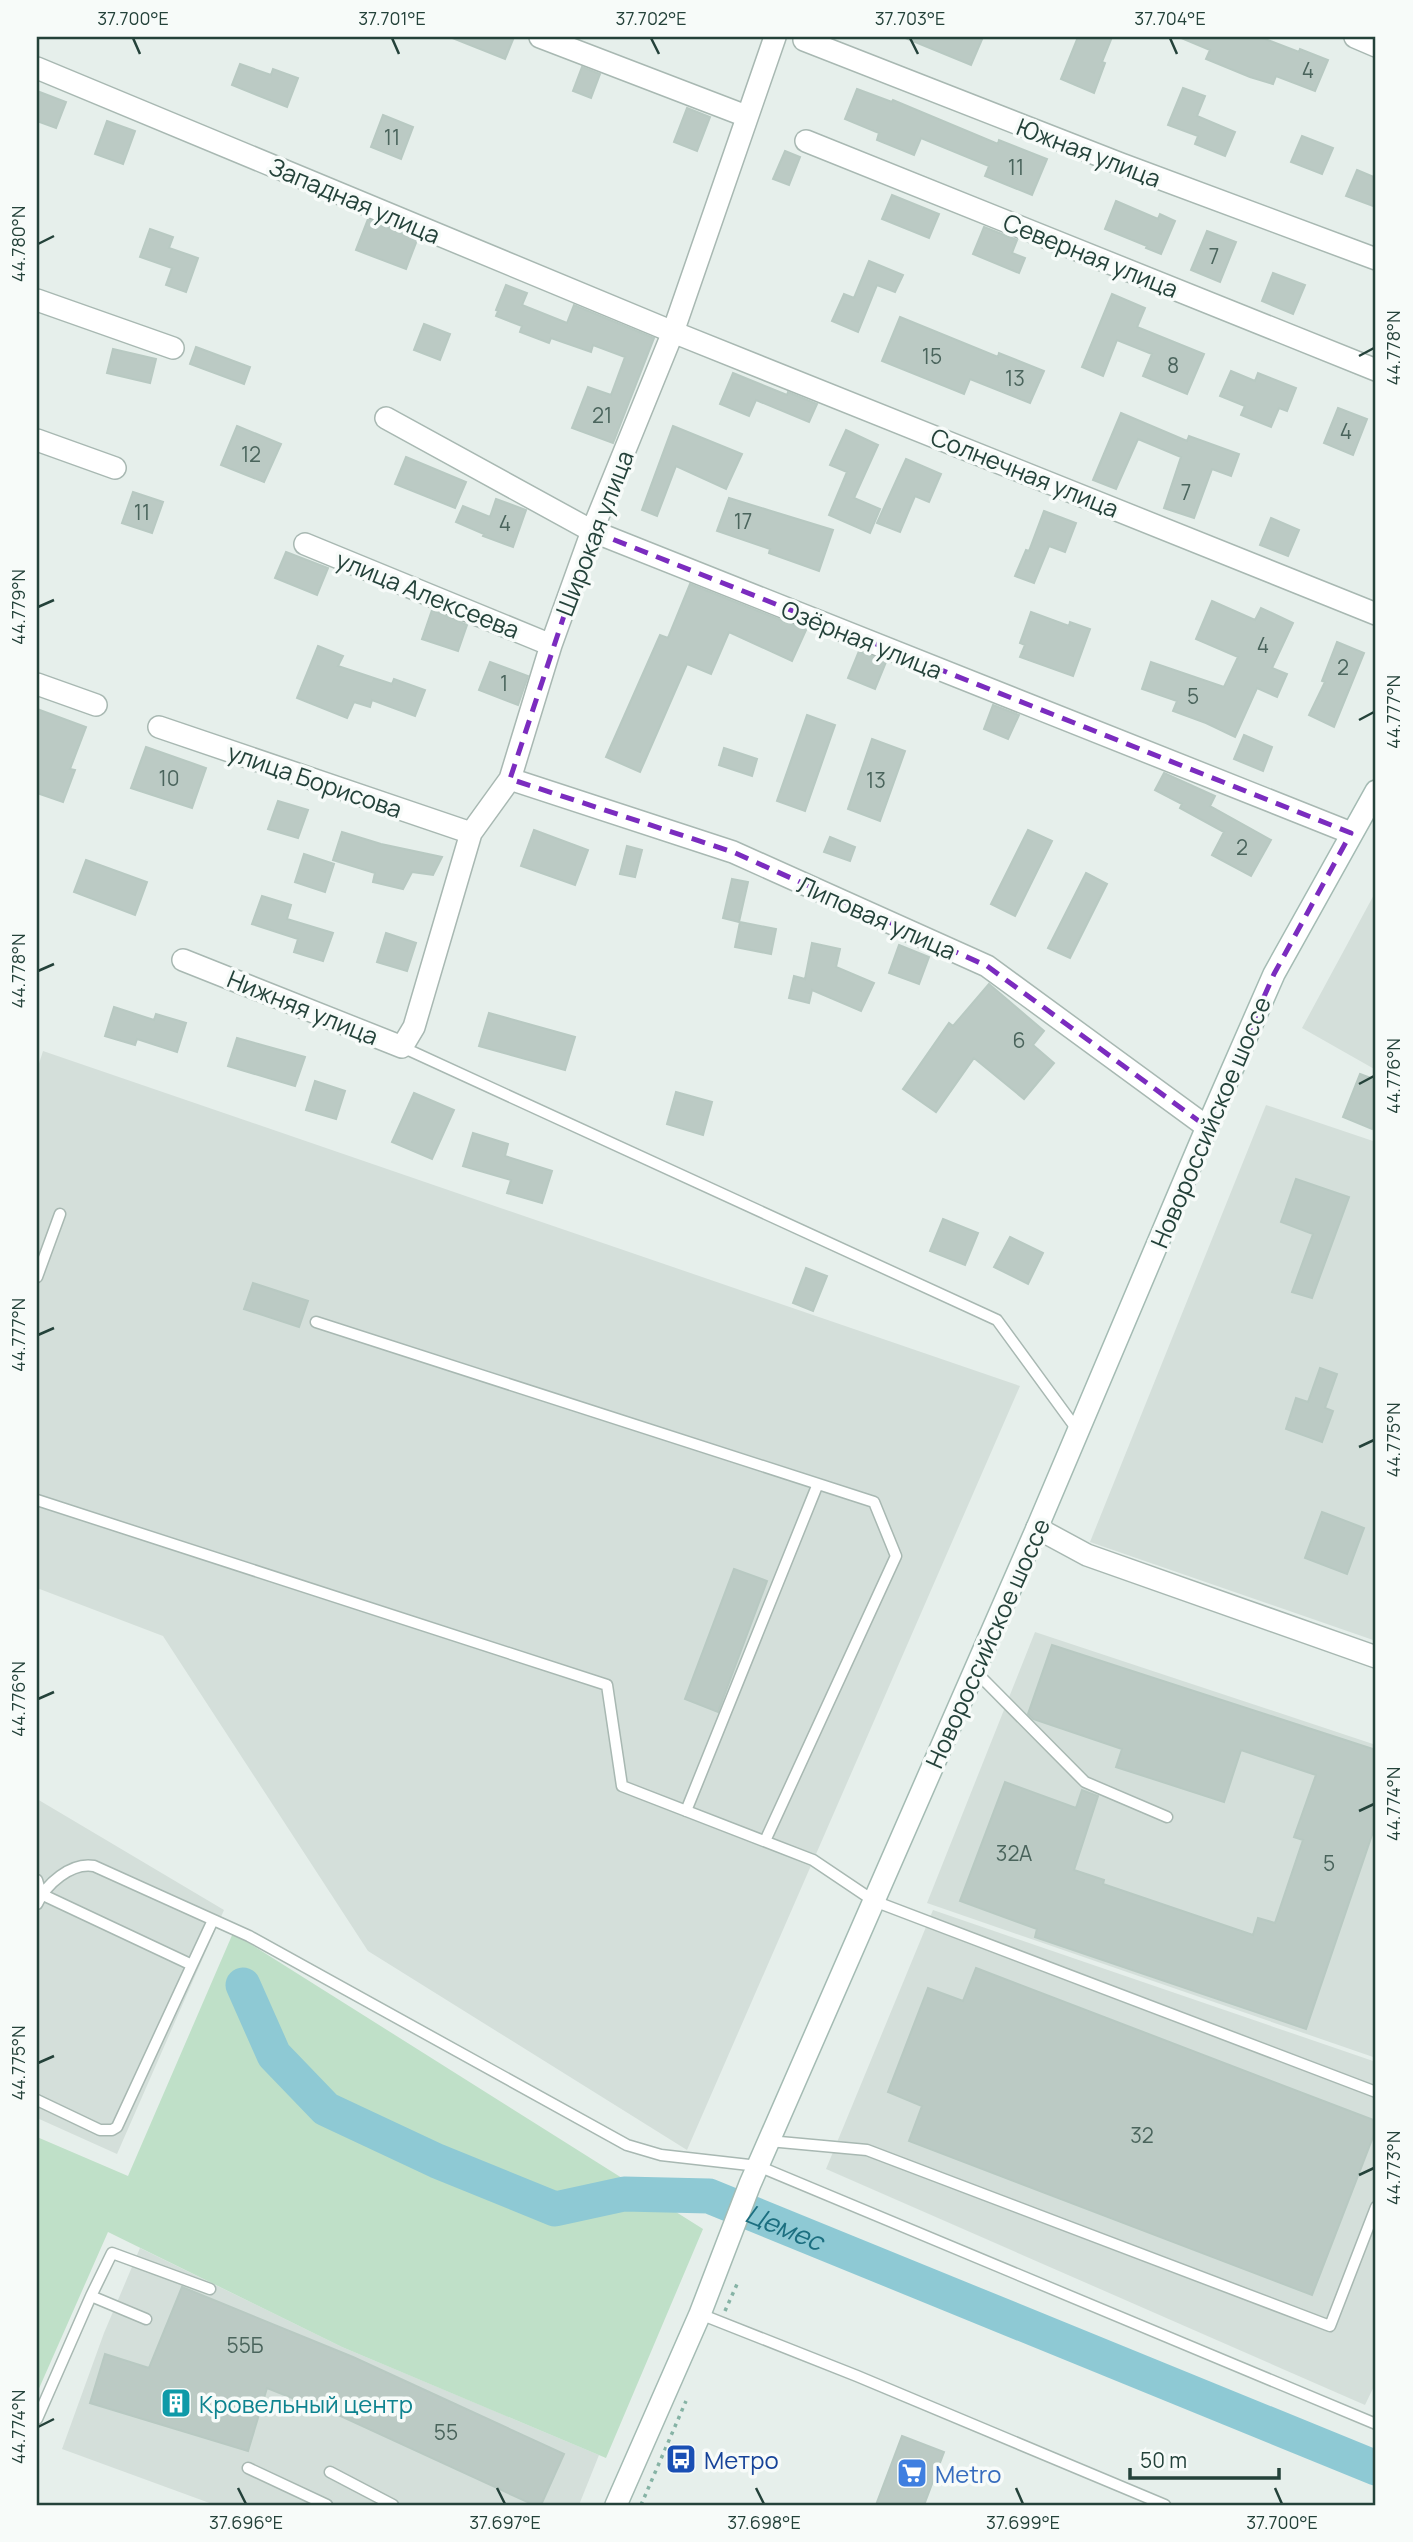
<svg xmlns="http://www.w3.org/2000/svg" width="1413" height="2542" font-family="Manrope,sans-serif">
  <rect width="100%" height="100%" fill="#e6efeb"/>
  <path fill="#d4dfda" d="M1376,891v179l-74,-42z
    M43,1051l977,335 -333,764 -319,-199 -205,-315 -126,-48v-518z
    M1266,1105l110,37v499l-286,-99z
    M1035,1632l341,113v313l-449,-155z
    M37,1799l187,111 -107,244 -80,-36z
    M933,1910l443,152v320l-11,23 -539,-236z
    M140,2248l202,99 257,108 -20,50h-364l-153,-56 42,-116z"/>
  <path fill="#bfe0c8" d="M233,1933l470,296 -97,229 -264,-111 -234,-115 -71,161v-256l91,39z"/>
  <g fill="none" stroke-linecap="round" stroke-linejoin="round">
    <path stroke="#8ec9d4" stroke-width="35" id="s1" d="M243,1985l31,70 52,54 111,52 118,48 69,-15 85,2 667,272"/>
  </g>
  <path fill="#bbcac4" stroke="#b8c9c2" stroke-width="2" d="M450,37h64l-9,22z
    M903,37h80l-12,28z
    M1078,37h34l-10,25 3,1 -11,30 -33,-14z
    M1179,37h81l39,15 1,-3 28,11 -13,31 -39,-15 -3,8 -23,-7 -44,-18 4,-9z
    M240,64l31,11 2,-6 25,9 -11,29 -55,-22z
    M582,67l18,7 -9,24 -18,-7z
    M1183,88l22,8 -8,20 38,16 -10,24 -30,-12 3,-8 -30,-11z
    M857,89l35,13 1,-2 105,44 1,-4 48,19 -15,36 -47,-19 4,-10 -68,-28 -7,17 -37,-15 2,-7 -34,-14z
    M37,91l29,11 -10,26 -19,-7z
    M687,108l23,9 -13,34 -23,-9z
    M383,115l30,12 -12,32 -30,-12z
    M107,121l28,10 -12,33 -28,-10z
    M1302,136l31,12 -11,26 -31,-12z
    M785,151l15,6 -11,28 -16,-6z
    M1357,170l19,8v29l-30,-11z
    M892,195l47,19 -10,24 -47,-19z
    M1116,201l42,18 2,-5 15,7 -14,33 -15,-6 1,-2 -42,-17z
    M368,219l49,21 -11,29 -50,-19z
    M984,227l33,13 -5,13 13,5 -6,15 -46,-19z
    M150,229l23,8 -4,11 29,10 -12,34 -20,-7 6,-17 -32,-11z
    M1207,231l29,11 -16,40 -29,-12z
    M869,261l34,14 -8,17 -18,-7 -19,47 -26,-11 12,-27 10,4z
    M1273,273l32,12 -12,29 -31,-13z
    M506,285l21,8 -5,12 45,18 7,-18 80,33 -41,105 -41,-15 16,-41 23,8 14,-38 -32,-12 -2,7 -40,-14 -2,5 -29,-11 2,-6 -26,-10 2,-5 -2,-1z
    M1112,294l33,14 -8,19 67,27 -17,40 -44,-18 9,-22 -35,-14 -14,36 -21,-9z
    M900,317l98,40 1,-4 45,18 -14,32 -60,-24 -6,15 -82,-33z
    M424,324l26,10 -10,26 -26,-10z
    M196,347l54,20 -6,17 -54,-20z
    M113,349l43,10 -6,24 -43,-10z
    M1231,371l24,10 3,-8 38,15 -9,23 -8,-3 -8,19 -30,-12 4,-9 -25,-10z
    M733,373l54,22 1,-3 29,12 -8,18 -53,-22 -7,16 -29,-12z
    M1338,408l29,11 -14,36 -29,-12z
    M1121,413l66,28 2,-5 50,18 -8,22 -19,-7 -18,49 -30,-10 17,-51 -43,-18 -22,50 -23,-9z
    M237,426l44,18 -17,38 -43,-17z
    M673,426l69,28 -16,35 -50,-23 -19,50 -15,-6z
    M846,430l32,15 -24,53 26,11 -10,24 -41,-18 18,-43 -17,-7z
    M406,457l60,25 -11,26 -60,-24z
    M906,459l35,15 -12,28 -14,-6 -15,36 -23,-9z
    M133,492l30,10 -11,31 -30,-10z
    M729,498l104,32 -14,41 -50,-18 1,-4 -53,-18z
    M496,499l30,11 -13,37 -30,-11 1,-2 -28,-12 7,-16 27,11z
    M1044,511l32,12 -11,29 -16,-6 -15,37 -19,-7 11,-26 3,1z
    M1271,518l28,12 -11,26 -28,-11z
    M286,552l42,16 -11,27 -42,-17z
    M690,584l116,46 -14,31 -63,-29 -18,42 -24,-10 -47,108 -34,-15 54,-122 8,3z
    M1212,601l43,19 6,-12 32,15 -21,45 15,6 -10,23 -20,-9 -22,49 -29,-14 -33,-12 4,-10 -35,-12 9,-27 73,25 14,-30 -42,-18z
    M432,610l35,15 -9,26 -36,-12z
    M1031,612l38,14 1,-4 20,7 -17,47 -53,-19 5,-12 -5,-2z
    M1337,642l27,11 -30,74 -25,-12 16,-33 -3,-1z
    M318,646l25,10 -5,10 54,18 2,-5 31,11 -10,26 -43,-16 -2,7 -16,-5 -7,16 -50,-20z
    M859,651l27,11 -11,27 -27,-11z
    M490,662l38,14 -10,29 -39,-15z
    M993,705l26,10 -11,24 -24,-10z
    M37,709l49,18 -16,42 5,1 -12,32 -26,-9z
    M807,715l28,10 -30,86 -28,-10z
    M1244,735l28,12 -9,24 -29,-12z
    M872,739l33,12 -25,70 -32,-12z
    M146,747l60,21 -14,40 -61,-20z
    M724,748l33,11 -5,17 -33,-11z
    M1164,773l51,23 -5,10 61,34 -20,36 -39,-21 12,-23 -44,-24 2,-4 -27,-14z
    M278,801l30,9 -10,28 -30,-9z
    M534,830l54,20 -13,35 -54,-19z
    M1028,830l24,11 -37,75 -24,-12z
    M342,832l39,12 61,13 -9,18 -21,-3 -9,17 -30,-7 2,-9 -42,-13z
    M830,837l25,10 -5,14 -26,-9z
    M627,846l15,4 -7,27 -15,-3z
    M304,854l30,10 -9,28 -30,-10z
    M86,860l61,22 -12,33 -61,-23z
    M1086,873l21,11 -37,74 -22,-10z
    M732,879l16,3 -9,40 -16,-4z
    M262,896l29,9 -4,14 46,14 -10,28 -29,-9 4,-13 -46,-15z
    M740,922l36,7 -5,25 -36,-7z
    M386,933l30,10 -9,28 -30,-9z
    M812,943l28,6 -4,18 38,16 -13,28 -49,-21 -3,13 -20,-5 5,-22 11,3z
    M899,945l30,12 -10,27 -30,-11z
    M989,984l55,47 -11,14 21,18 -30,36 -50,-41 -38,54 -33,-23 46,-66 4,3z
    M114,1007l40,13 2,-6 30,9 -9,29 -40,-13 -2,6 -30,-9z
    M489,1013l86,24 -10,33 -86,-24z
    M237,1038l68,19 -10,29 -67,-20z
    M1360,1074l16,6v38l-4,11 -29,-12z
    M315,1081l30,10 -9,28 -30,-9z
    M676,1092l36,10 -9,33 -36,-11z
    M414,1093l40,17 -22,49 -40,-17z
    M473,1133l35,11 -3,12 47,15 -10,32 -35,-10 4,-13 -48,-14z
    M1296,1179l53,18 -37,101 -20,-6 21,-58 -32,-12z
    M943,1219l35,14 -13,32 -35,-14z
    M1010,1237l33,16 -15,31 -34,-17z
    M806,1268l21,8 -14,35 -20,-8z
    M253,1283l55,18 -9,26 -55,-18z
    M1320,1368l17,6 -12,34 8,3 -11,31 -36,-13 10,-31 12,4z
    M1322,1512l42,16 -17,46 -42,-16z
    M734,1569l33,12 -49,131 -33,-13z
    M1052,1645l324,105v73l-70,206 -271,-92 2,-8 -77,-28 45,-119 71,26 6,-18 16,6 -24,74 30,10 -1,4 150,51 5,-17 17,5 28,-83 -9,-3 22,-62 -75,-25 -17,52 -108,-35 6,-18 -89,-30 -5,-5z
    M976,1968l400,153v8l-64,166 -403,-154 13,-35 -34,-14 40,-104 35,13z
    M182,2287l171,70 211,97 -23,51h-7l-226,-104 -1,3 -40,-16 -19,63 -158,-48 15,-49 44,14z
    M902,2436l42,16 -20,53h-48z"/>
  <g fill="none" stroke-linecap="round" stroke-linejoin="round">
    <g stroke="#a8b8b2" stroke-width="13">
      <path id="service" d="M402,1047l595,273 81,111
        M37,1277l23,-63
        M316,1322l558,180 22,54 -131,285
        M37,1500l570,185 15,101 191,74 61,41 502,191
        M975,1671l110,111 82,35
        M686,1811l131,-325
        M37,1880l4,14 151,71 -75,162 -5,3h-12l-63,-30
        M37,1904c9,-20 34,-42 57,-38l155,70 378,209 34,10 97,11 618,258
        M192,1965l21,-45
        M769,2141l98,9 463,176 46,-119
        M91,2296l21,-43 98,36
        M700,2314l157,62 308,129
        M37,2419l54,-123 55,23
        M248,2468l79,37
        M330,2472l63,33"/>
    </g>
    <g stroke="#a8b8b2" stroke-width="24">
      <path id="minor" d="M540,37l206,79
        M1355,37l21,9
        M804,40l317,124 255,95
        M37,68l636,264 703,282
        M806,141l570,229
        M37,300l136,48
        M386,418l206,113 759,302
        M37,440l78,28
        M305,544l246,101
        M37,684l59,21
        M159,727l312,106
        M510,779l223,73 254,114 220,161
        M183,960l219,87 12,-20 57,-194 39,-54 41,-134 41,-114 81,-199 102,-295
        M1037,1528l50,27 289,102"/>
    </g>
    <g stroke="#a4bbb3" stroke-width="24">
      <path id="secondary" d="M616,2505l84,-191 50,-130 287,-656 170,-401 67,-153 102,-183"/>
    </g>
    <path stroke="#86b3a5" stroke-width="3.5" stroke-dasharray="3.5 5" stroke-linecap="butt" d="M725,2311l13,-29
      M641,2505l45,-104"/>
    <use href="#service" stroke="#fff" stroke-width="10"/>
    <use href="#minor" stroke="#fff" stroke-width="21"/>
    <use href="#secondary" stroke="#fff" stroke-width="21"/>
  </g>
  <path fill="none" stroke="#7b2cbf" stroke-width="5" stroke-dasharray="14 9" stroke-linejoin="round" d="M592,531l759,302 -77,141 -67,153 -220,-161 -254,-114 -223,-73z"/>
  <path fill="none" stroke="#24423a" stroke-width="2.5" d="M133,38l7,16M392,38l7,16M651,38l8,16M910,38l8,16M1170,38l7,16M38,244l16,-8M1359,356l15,-8M38,607l16,-7M1359,720l15,-8M38,971l16,-7M1359,1084l15,-8M38,1335l16,-7M1359,1447l15,-7M38,1699l16,-7M1359,1811l15,-7M38,2063l16,-7M1359,2175l15,-7M38,2427l16,-8M238,2488l8,16M497,2488l8,16M756,2488l8,16M1016,2488l7,16M1275,2488l7,16"/>
  <defs>
    <g id="building-square" transform="scale(1.575)"><rect x="-9" y="-9" width="18" height="18" rx="4" fill="#0f9aa8" stroke="#f7fbf9"/><path d="M-4-6H4V6H1V3H-1V6H-4ZM-2.5-4.3h1.7v1.8h-1.7ZM.8-4.3h1.7v1.8H.8ZM-2.5-1h1.7V.8h-1.7ZM.8-1h1.7V.8H.8Z" fill="#fff"/></g>
    <g id="bus-square" transform="scale(1.575)"><rect x="-9" y="-9" width="18" height="18" rx="4" fill="#1a4fb4" stroke="#f7fbf9"/><path d="M-5-6H5V4H4V6H2V4H-2V6H-4V4H-5ZM-3.5-4V0h7V-4ZM-3.5 1.2v1.5H-2V1.2ZM2 1.2v1.5H3.5V1.2Z" fill="#fff"/></g>
    <g id="supermarket-square" transform="scale(1.575)"><rect x="-9" y="-9" width="18" height="18" rx="4" fill="#3f7fe0" stroke="#f7fbf9"/><path d="M-6-5.5h2.5l.6 2H6L4.5 2H-2.5L-4.4-4H-6ZM-1.5 3.2a1.3 1.3 0 1 0 .1 0ZM3 3.2a1.3 1.3 0 1 0 .1 0Z" fill="#fff"/></g>
  </defs>
  <g fill-rule="evenodd">
    <use href="#building-square" x="176" y="2403"/>
    <use href="#bus-square" x="681" y="2459"/>
    <use href="#supermarket-square" x="912" y="2473"/>
  </g>
  <g text-anchor="middle" dominant-baseline="central" stroke-width="7" stroke-linejoin="round" paint-order="stroke">
    <g font-size="21" fill="#4a645c">
      <text x="1308" y="70">4</text>
      <text x="392" y="137">11</text>
      <text x="1016" y="167">11</text>
      <text x="1214" y="256">7</text>
      <text x="932" y="356">15</text>
      <text x="1173" y="365">8</text>
      <text x="1015" y="378">13</text>
      <text x="602" y="415">21</text>
      <text x="1346" y="431">4</text>
      <text x="251" y="454">12</text>
      <text x="1186" y="492">7</text>
      <text x="142" y="512">11</text>
      <text x="743" y="521">17</text>
      <text x="505" y="523">4</text>
      <text x="1263" y="645">4</text>
      <text x="1343" y="667">2</text>
      <text x="504" y="683">1</text>
      <text x="1193" y="696">5</text>
      <text x="169" y="778">10</text>
      <text x="876" y="780">13</text>
      <text x="1242" y="847">2</text>
      <text x="1019" y="1040">6</text>
      <text x="1014" y="1853">32А</text>
      <text x="1329" y="1863">5</text>
      <text x="1142" y="2135">32</text>
      <text x="245" y="2345">55Б</text>
      <text x="446" y="2432">55</text>
    </g>
    <g font-size="24" fill="#24423a" stroke="#f7fbf9">
      <text transform="translate(1089 152) rotate(21)">Южная улица</text>
      <text transform="translate(355 200) rotate(23)">Западная улица</text>
      <text transform="translate(1091 255) rotate(22)">Северная улица</text>
      <text transform="translate(1025 472) rotate(22)">Солнечная улица</text>
      <text transform="translate(594 533) rotate(-69)">Широкая улица</text>
      <text transform="translate(428 594) rotate(22)">улица Алексеева</text>
      <text transform="translate(862 639) rotate(22)">Озёрная улица</text>
      <text transform="translate(315 780) rotate(19)">улица Борисова</text>
      <text transform="translate(877 917) rotate(24)">Липовая улица</text>
      <text transform="translate(303 1007) rotate(22)">Нижняя улица</text>
      <text transform="translate(1210 1122) rotate(-67)">Новороссийское шоссе</text>
      <text transform="translate(987 1643) rotate(-66)">Новороссийское шоссе</text>
    </g>
    <g font-size="24" fill="#0d838f" stroke="#f7fbf9" text-anchor="start">
      <text x="199" y="2403">Кровельный центр</text>
    </g>
    <g font-size="24" fill="#164399" stroke="#f7fbf9" text-anchor="start">
      <text x="704" y="2459">Метро</text>
    </g>
    <g font-size="24" fill="#366cbe" stroke="#f7fbf9" text-anchor="start">
      <text x="935" y="2473">Metro</text>
    </g>
    <g font-size="26" font-style="italic" fill="#1c6f80" stroke="#f7fbf9">
      <text stroke="none"><textPath href="#s1" startOffset="639">Цемес</textPath></text>
    </g>
  </g>
  <rect width="1413" height="2542" fill="none" stroke="#f7fbf9" stroke-width="77"/>
  <path d="M1130 2468v10h149v-10" fill="none" stroke="#24423a" stroke-width="3.5"/>
  <text x="1140" y="2468" font-size="21" fill="#24423a" stroke="#f7fbf9" stroke-width="5" paint-order="stroke">50 m</text>
  <rect x="38" y="38" width="1336" height="2466" fill="none" stroke="#24423a" stroke-width="2.5"/>
  <g font-size="18" text-anchor="middle" fill="#24423a">
    <text x="133" y="25">37.700°E</text>
    <text x="392" y="25">37.701°E</text>
    <text x="651" y="25">37.702°E</text>
    <text x="910" y="25">37.703°E</text>
    <text x="1170" y="25">37.704°E</text>
    <text transform="translate(19 244) rotate(-90)" y="6">44.780°N</text>
    <text transform="translate(1394 348) rotate(-90)" y="6">44.778°N</text>
    <text transform="translate(19 607) rotate(-90)" y="6">44.779°N</text>
    <text transform="translate(1394 712) rotate(-90)" y="6">44.777°N</text>
    <text transform="translate(19 971) rotate(-90)" y="6">44.778°N</text>
    <text transform="translate(1394 1076) rotate(-90)" y="6">44.776°N</text>
    <text transform="translate(19 1335) rotate(-90)" y="6">44.777°N</text>
    <text transform="translate(1394 1440) rotate(-90)" y="6">44.775°N</text>
    <text transform="translate(19 1699) rotate(-90)" y="6">44.776°N</text>
    <text transform="translate(1394 1804) rotate(-90)" y="6">44.774°N</text>
    <text transform="translate(19 2063) rotate(-90)" y="6">44.775°N</text>
    <text transform="translate(1394 2168) rotate(-90)" y="6">44.773°N</text>
    <text transform="translate(19 2427) rotate(-90)" y="6">44.774°N</text>
    <text x="246" y="2529">37.696°E</text>
    <text x="505" y="2529">37.697°E</text>
    <text x="764" y="2529">37.698°E</text>
    <text x="1023" y="2529">37.699°E</text>
    <text x="1282" y="2529">37.700°E</text>
  </g>
</svg>
